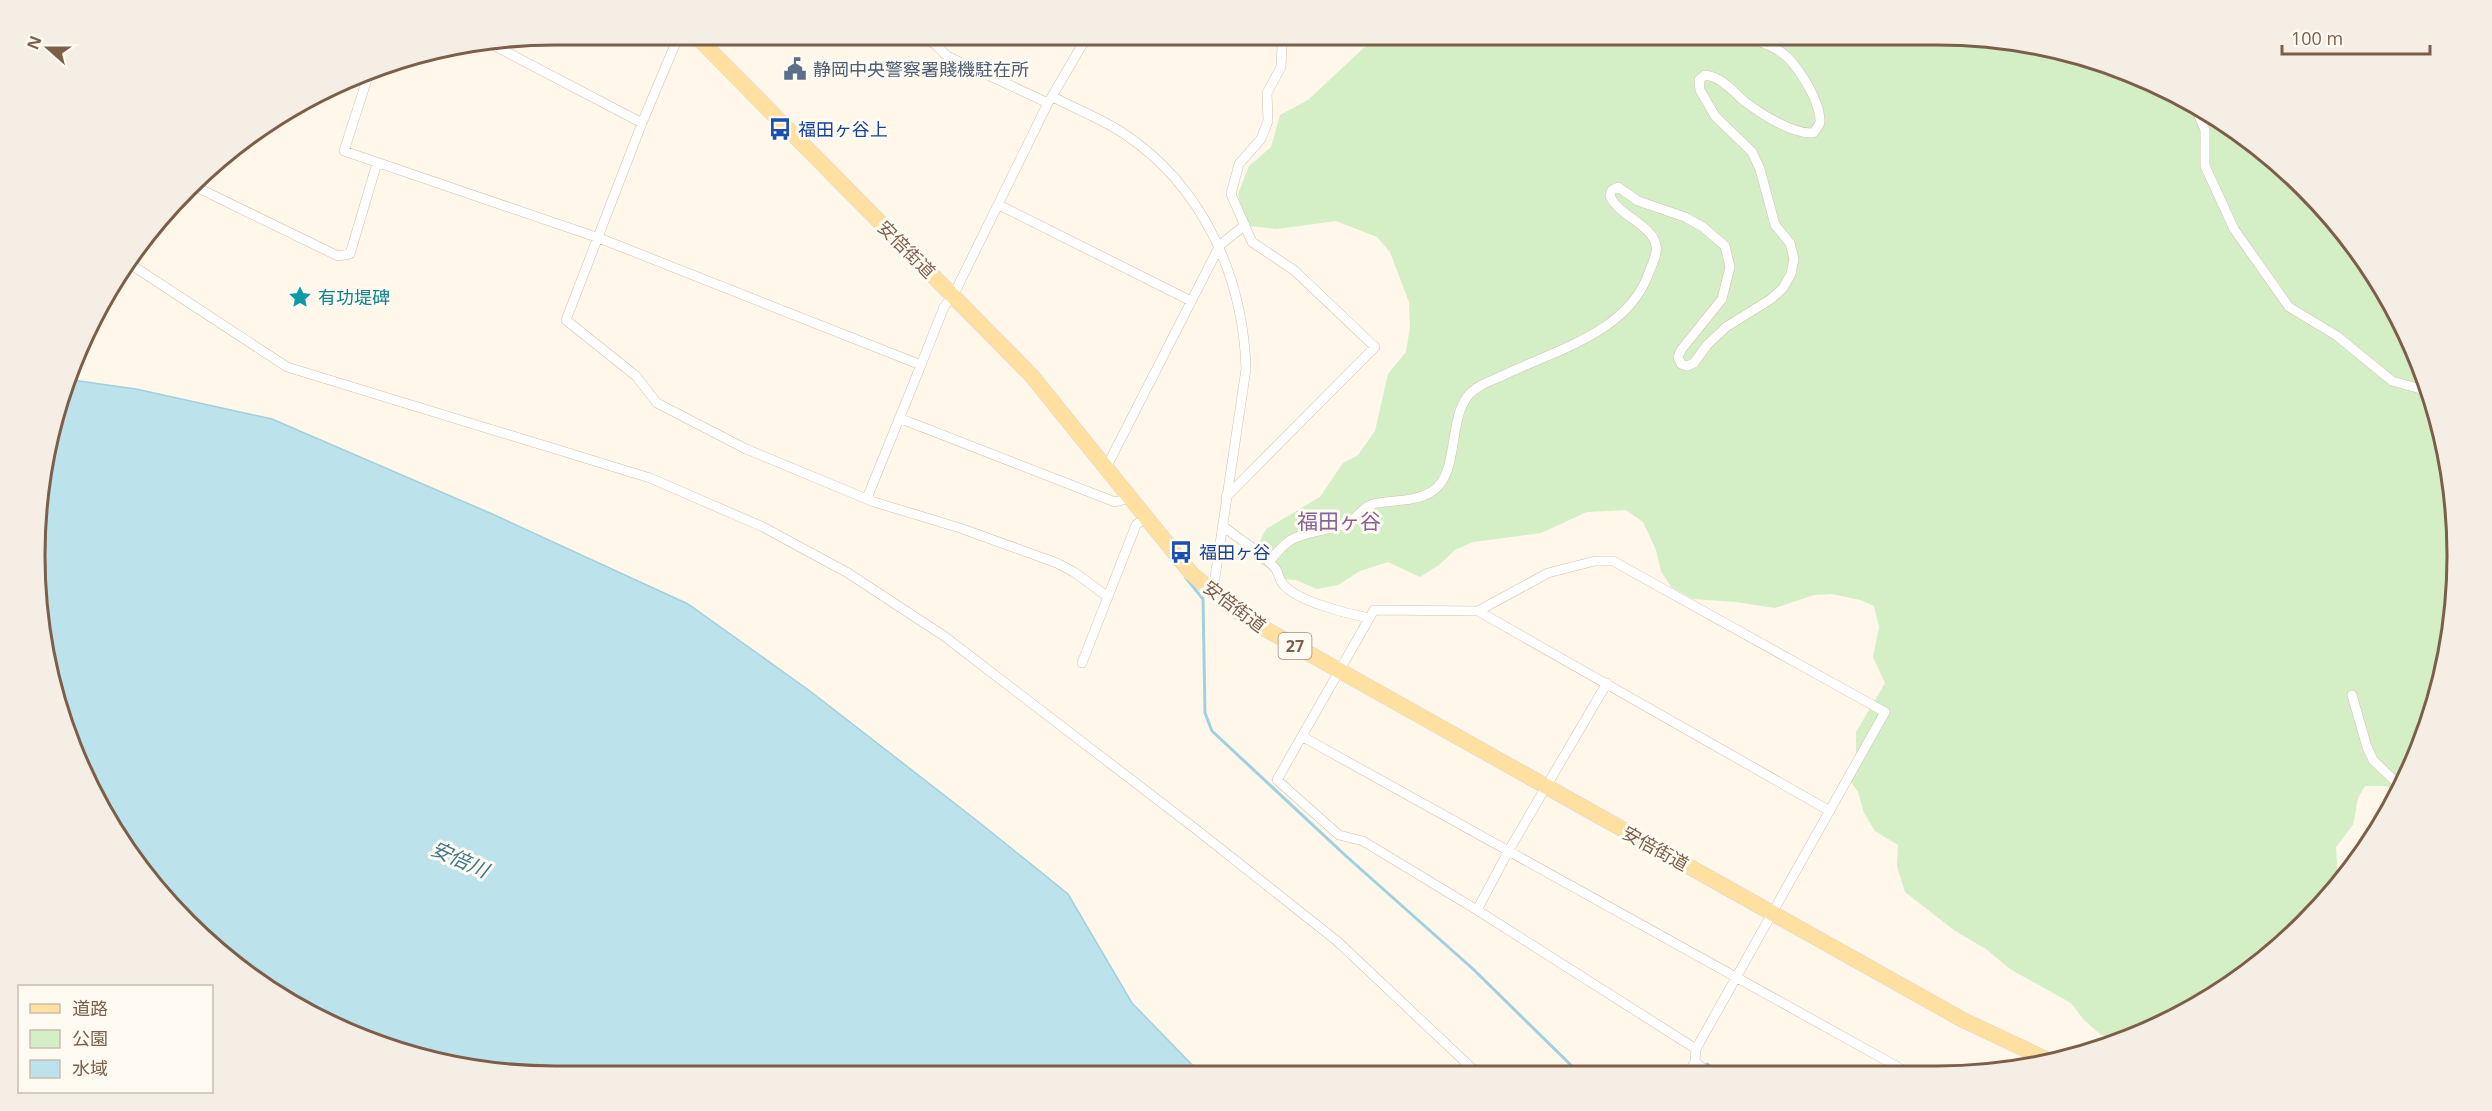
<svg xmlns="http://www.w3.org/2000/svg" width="2492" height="1111" font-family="'Open Sans','Noto Sans JP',sans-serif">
  <rect width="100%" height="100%" fill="#fef7ea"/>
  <path fill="#d4eec6" d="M1370,35h567l101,9 98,30 90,48 79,65 64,79 49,90 29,98 10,101 -9,102 -30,98 -23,40 -8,-9h-22l-7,12 -5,27 -17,22 2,34 -3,7 -81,81 -118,68 -14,4 -21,-6 -17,-15 -13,-17 -61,-34 -24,-20 -31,-18 -50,-39 -8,-26 1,-21 -23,-14 -11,-18 -6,-21 -9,-13 7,-21v-26l29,-49 -12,-26 6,-30 -5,-21 -14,-6 -28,-6 -18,1 -39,13 -39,-6 -43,-3 -22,-12 -10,-16 -5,-21 -13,-28 -17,-12 -39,2 -46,21 -68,9 -18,8 -16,15 -19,12 -32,-15 -28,9 -22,14 -21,4 -21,-9 -13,-1 -23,-16 -3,-16 9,-18 54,-32 23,-34 15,-8 17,-24 13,-57 18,-22 4,-25 -1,-25 -19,-50 -13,-15 -41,-16 -59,8 -28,-3 -7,-16 -4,-16 11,-28 22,-19 9,-32 28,-15 61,-57z"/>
  <path fill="#bce2eb" stroke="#a1d1de" stroke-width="1.5" d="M72,380l64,9 136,30 218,94 198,91 122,87 170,132 88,71 64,109 69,71 -646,2 -101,-10 -98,-29 -144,-90 -108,-131 -42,-93 -23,-99 5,-170z"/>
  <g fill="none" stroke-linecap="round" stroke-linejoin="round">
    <path stroke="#a1d1de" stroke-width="3" d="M1186,578l17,21 2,114 7,18 134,125 127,113 106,104
      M1707,1064l13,9"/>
    <g stroke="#d3c0ad" stroke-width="10">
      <path id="minor" d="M679,35l-37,88 -76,197 70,56 21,27 89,46 128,53 86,26 97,35 17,9 34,25
        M913,35l22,9 12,12 101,47
        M493,45l149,78
        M370,70l-26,81 255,87 322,127 23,-58 10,-13 94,-191 40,-68
        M1053,97c23,12 49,22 70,36 80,53 120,143 123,236l-33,222
        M2195,106l10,24v36l29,63 55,78 48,29 55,45 36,10
        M194,186l144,70 12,-2 27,-91
        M999,205l192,96
        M130,264l157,103 363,111 113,49 85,46 96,63 253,194 140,111 141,133
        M899,418l216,84 16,-4
        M1106,468l114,-223 25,-20
        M1226,497l149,-150 -80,-76 -43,-29 -21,-48 8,-30 22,-25 7,-18 -1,-28 14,-26 1,-21 -2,-11
        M867,498l54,-133
        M1224,527c16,13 38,25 51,41 4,5 4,12 8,16 13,17 65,30 86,34
        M1595,561h18l272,151 -189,337 -219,-139 -114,-69 -24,-6 -62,-55 97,-170 104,1 70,-38z
        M1269,562c6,-7 12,-15 19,-20 11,-10 45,-12 60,-19 9,-5 16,-17 25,-19 20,-5 39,-1 58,-12 28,-15 17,-69 36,-95 8,-11 23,-16 35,-21 50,-25 124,-42 146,-101 3,-9 10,-20 8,-30 -4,-20 -38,-30 -46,-49l2,-6 6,-3 20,14 47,16 18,10 22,19 5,21 -8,32 -41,51 -3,7 3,7 6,2 7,-3 13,-18 19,-18 45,-28 12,-11 8,-14 3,-15 -4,-16 -15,-18 -15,-56 -8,-17 -37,-36 -15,-26 -1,-10 6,-5c17,2 27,16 39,26 17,13 48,33 69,32 3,-4 7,-7 7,-12 0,-20 -23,-58 -39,-69 -11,-8 -26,-11 -38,-17
        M1478,611l352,200
        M1082,663l54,-138 10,-8
        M2352,695l15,52 6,13 27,26
        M1303,737l604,335
        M1477,910l32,-60 98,-167
        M1696,1049l-1,12 12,12
        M1689,1073l6,-12"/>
    </g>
    <g stroke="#ddd5d0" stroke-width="16">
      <path id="primary" d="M695,35l336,340 160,198 45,38 31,19 696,390 85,40"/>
    </g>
    <use href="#minor" stroke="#fff" stroke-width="9"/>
    <use href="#primary" stroke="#ffe0a0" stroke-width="15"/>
  </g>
  <defs>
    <g id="civic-bare" transform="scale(1.8)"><path d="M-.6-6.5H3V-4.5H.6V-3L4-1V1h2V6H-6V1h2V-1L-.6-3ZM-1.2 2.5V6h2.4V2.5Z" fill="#5c6f8a" stroke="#fffbf2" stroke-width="2.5" paint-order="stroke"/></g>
    <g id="bus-bare" transform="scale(1.8)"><path d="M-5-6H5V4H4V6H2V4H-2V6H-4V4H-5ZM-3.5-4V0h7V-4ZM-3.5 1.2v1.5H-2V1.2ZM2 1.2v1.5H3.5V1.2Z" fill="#1a4fb4" stroke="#fffbf2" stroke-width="2.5" paint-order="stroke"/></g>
    <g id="sight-bare" transform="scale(1.8)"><path d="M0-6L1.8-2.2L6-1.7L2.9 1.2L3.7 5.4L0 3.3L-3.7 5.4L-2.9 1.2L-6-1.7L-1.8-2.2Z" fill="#0f9aa8" stroke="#fffbf2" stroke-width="2.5" paint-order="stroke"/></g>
  </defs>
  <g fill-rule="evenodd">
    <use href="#civic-bare" x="795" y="69"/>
    <use href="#bus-bare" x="780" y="129"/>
    <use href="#sight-bare" x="300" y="297"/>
    <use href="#bus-bare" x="1181" y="552"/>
  </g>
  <g text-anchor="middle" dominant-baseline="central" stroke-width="6" stroke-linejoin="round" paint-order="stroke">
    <rect fill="#fffbf2" stroke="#a48d7c" stroke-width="1.5" x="1278.5" y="633" width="33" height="26" rx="4.5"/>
    <g font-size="16" font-weight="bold" fill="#7d5e49">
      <text x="1295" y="646">27</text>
    </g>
    <g font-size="18" fill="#4e5e75" stroke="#fffbf2" text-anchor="start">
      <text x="813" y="69">静岡中央警察署賤機駐在所</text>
    </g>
    <g font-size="18" fill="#164399" stroke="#fffbf2" text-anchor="start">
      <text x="798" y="129">福田ヶ谷上</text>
      <text x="1199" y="552">福田ヶ谷</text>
    </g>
    <g font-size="18" fill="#7d5e49" stroke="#fffbf2">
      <text transform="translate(907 249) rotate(45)">安倍街道</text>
      <text transform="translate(1235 606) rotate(37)">安倍街道</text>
      <text transform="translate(1656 848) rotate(29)">安倍街道</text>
    </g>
    <g font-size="18" fill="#0d838f" stroke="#fffbf2" text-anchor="start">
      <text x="318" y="297">有功堤碑</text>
    </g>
    <g font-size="20" font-style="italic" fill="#3e7a8b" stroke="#fffbf2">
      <text transform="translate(460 859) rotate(24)">安倍川</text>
    </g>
    <g font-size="21" fill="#896298" stroke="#fffbf2">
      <text x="1339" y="521">福田ヶ谷</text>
    </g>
  </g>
  <path d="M0 0H2492V1111H0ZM555 45H1937A510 510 0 0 1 2447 555V556A510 510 0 0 1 1937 1066H555A510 510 0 0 1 45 556V555A510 510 0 0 1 555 45Z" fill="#f5eee4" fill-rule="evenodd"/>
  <path fill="none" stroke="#7d5e49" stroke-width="3" d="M555 45H1937A510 510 0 0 1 2447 555V556A510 510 0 0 1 1937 1066H555A510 510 0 0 1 45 556V555A510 510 0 0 1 555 45Z"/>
  <rect x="18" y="985" width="195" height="108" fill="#fffbf2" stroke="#cbbcae" stroke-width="1.5"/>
  <rect x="30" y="1004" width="30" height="9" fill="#ffe0a0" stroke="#cbbcae" stroke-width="1.5"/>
  <text x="72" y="1015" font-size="18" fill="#7d5e49">道路</text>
  <rect x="30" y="1030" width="30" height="18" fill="#d4eec6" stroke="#cbbcae" stroke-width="1.5"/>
  <text x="72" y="1045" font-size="18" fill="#7d5e49">公園</text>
  <rect x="30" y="1060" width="30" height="18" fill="#bce2eb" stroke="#cbbcae" stroke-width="1.5"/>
  <text x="72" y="1075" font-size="18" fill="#7d5e49">水域</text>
  <g transform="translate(48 48) rotate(291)" stroke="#fffbf2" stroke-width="4.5" paint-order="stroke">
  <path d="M0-4.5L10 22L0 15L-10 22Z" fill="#7d5e49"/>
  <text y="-9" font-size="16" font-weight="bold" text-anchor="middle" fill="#7d5e49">N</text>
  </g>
  <path d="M2282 45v9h148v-9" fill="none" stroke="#7d5e49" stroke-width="3"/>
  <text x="2291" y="45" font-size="18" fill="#7d5e49" stroke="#fffbf2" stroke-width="4.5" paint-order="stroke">100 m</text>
</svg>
